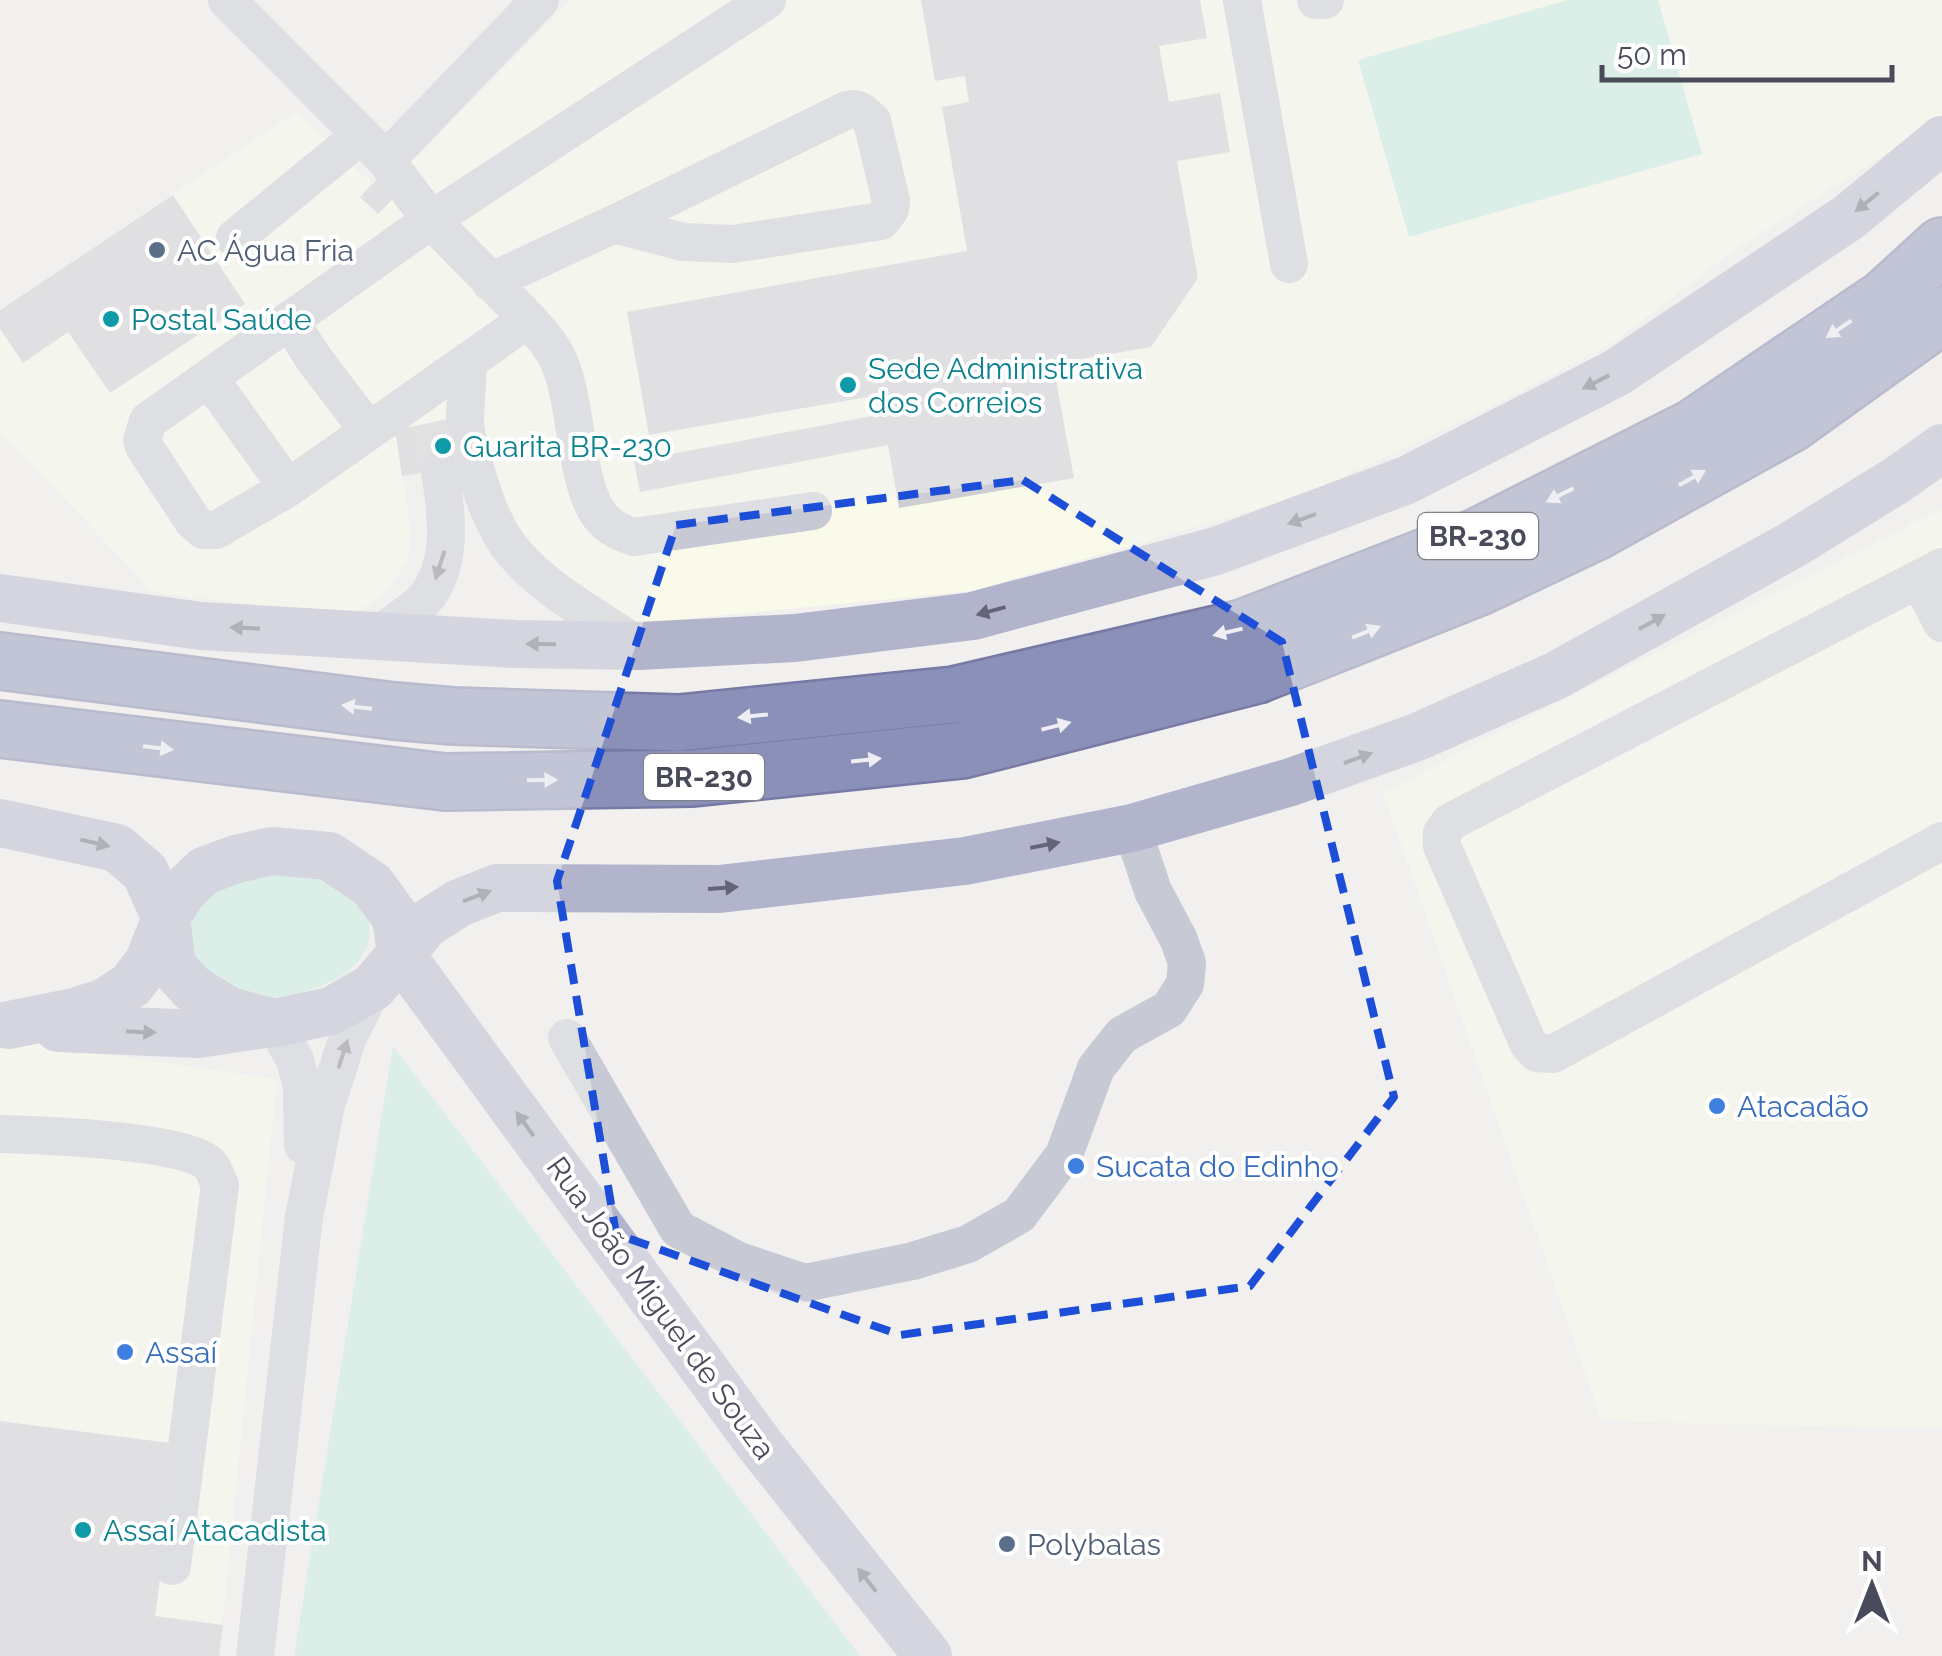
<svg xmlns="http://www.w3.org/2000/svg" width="1942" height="1656" font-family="Raleway,sans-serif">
  <rect width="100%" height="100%" fill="#f1f0ef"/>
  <path fill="#f9faea" d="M571,0h1371v118l-209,133 -119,91 -144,75 -170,80 -329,94 -348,34 -81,-55 -45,-60 -7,-47 -87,13 8,56 -3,29 -23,32 -36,24 -196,-25 -153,-161v-121l297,-198 75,72 35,-17z
    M1942,508v921l-340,-8 -219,-629z
    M0,1039l277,40 -58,577h-219z"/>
  <path fill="#c1ebe1" d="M1568,0h90l44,154 -293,83 -51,-177z
    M324,872c12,11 31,22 39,36 36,65 -76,100 -123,87 -18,-4 -29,-19 -40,-33 -16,-19 -15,-34 -4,-56 22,-40 89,-33 128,-34z
    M393,1046l467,610h-566z"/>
  <path fill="#cdcdd4" d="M921,0h279l7,38 -48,8 10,56 51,-9 10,59 -53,9 21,117 -47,69 -98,17 21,114 -175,30 -11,-63 -248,47 -6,-31 249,-47 -4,-19 -230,40 -22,-123 340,-61 -25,-144 27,-5 -4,-26 -30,5z
    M397,158l19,17 -38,39 -18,-17z
    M173,195l72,109 -135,89 -42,-61 -45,31 -23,-34v-19z
    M483,416l7,47 -88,13 -7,-47z
    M0,1421l178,23 -23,172 68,9 -4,31h-219z"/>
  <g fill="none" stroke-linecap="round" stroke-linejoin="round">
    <path stroke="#cfcfd1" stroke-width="38" stroke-dasharray="38 19" stroke-linecap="butt" d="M429,423l11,47"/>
    <g stroke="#767aa5" stroke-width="60">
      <path id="highway" d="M0,661l394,50 60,5 225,7 275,-28 289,-67 232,-90 218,-110 192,-130 57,-52
        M0,729l445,53 248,-4 269,-28 295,-75 224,-89 114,-54 195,-108 152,-109"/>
    </g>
    <path stroke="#c7c9d4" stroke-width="38" d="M227,0l159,160 45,60 97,99 -240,169 -72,42h-13l-10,-9 -48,-73 -3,-8 6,-19 283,-201 336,-220
      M1242,0l47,264
      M1316,0h9
      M854,109l7,2 11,10 19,80 -1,8 -9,12 -148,23 -50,-2 -69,-18 233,-114z
      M386,160l154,-160
      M235,238l126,-103
      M490,282l124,-58
      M528,319c12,14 25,27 32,45 17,43 15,109 36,146 9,15 22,22 38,27l179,-26
      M289,320l25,39 54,71
      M209,378l79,110
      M465,418l3,-57
      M474,465c8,27 17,56 34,80 31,42 88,72 131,101
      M1942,567l-492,255 -8,11v13l86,197 9,10 16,1 389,-213
      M1919,579l23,44
      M378,635c14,-11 40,-26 50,-40 26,-36 18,-84 12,-125
      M274,1023l21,37 7,26 1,59
      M567,1038l111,191 61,32 66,22 108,-22 55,-17 51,-29 45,-60 32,-87 26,-33 47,-26 16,-25 2,-21 -8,-23 -26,-49 -21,-63
      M0,1134c36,1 189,6 209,30 5,5 8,15 11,21l-48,381
      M255,1656l49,-439 22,-112 22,-68 25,-50"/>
    <path stroke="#b1b4cb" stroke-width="48" d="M0,598l201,28 314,18 124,2 156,-8 178,-22 243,-65 191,-71 209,-107 233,-156 93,-77
      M0,823l117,25 28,24 21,46 6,48 21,23 36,22 45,12 57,-12 42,-24 53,-63 33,-21 38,-15 222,1 246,-28 167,-33 159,-46 126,-45 138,-61 235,-130 107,-66 45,-32
      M9,1025l65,-13 31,-10 26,-17 17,-22 18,-45 16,-26 22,-21 32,-12 36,-8 57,5 43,29 24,33 5,37 359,490 168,211
      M58,1028l140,6 67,-10"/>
    <use href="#highway" stroke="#8b90b9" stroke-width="55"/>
  </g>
  <defs><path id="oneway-solid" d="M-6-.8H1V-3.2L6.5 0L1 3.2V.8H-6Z" transform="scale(2.5)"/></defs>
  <g fill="#636577">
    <use href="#oneway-solid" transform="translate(1867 202) rotate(141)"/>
    <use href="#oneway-solid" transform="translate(1596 382) rotate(153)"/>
    <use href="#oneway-solid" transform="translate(1302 519) rotate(160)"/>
    <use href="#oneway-solid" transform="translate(991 611) rotate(165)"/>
    <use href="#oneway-solid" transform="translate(1652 622) rotate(-29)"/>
    <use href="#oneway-solid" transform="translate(245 628) rotate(-177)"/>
    <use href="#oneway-solid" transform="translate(541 644) rotate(-179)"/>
    <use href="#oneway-solid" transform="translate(1358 758) rotate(-20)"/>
    <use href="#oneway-solid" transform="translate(95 843) rotate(13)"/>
    <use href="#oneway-solid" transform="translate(1045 845) rotate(-11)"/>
    <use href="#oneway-solid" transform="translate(723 888) rotate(-4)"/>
    <use href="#oneway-solid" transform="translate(477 896) rotate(-21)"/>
    <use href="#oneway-solid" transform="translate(141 1032) rotate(3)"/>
    <use href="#oneway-solid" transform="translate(525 1124) rotate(-126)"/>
    <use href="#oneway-solid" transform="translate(867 1580) rotate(-128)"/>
  </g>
  <g fill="#eeeef4">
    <use href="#oneway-solid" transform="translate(1839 329) rotate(146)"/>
    <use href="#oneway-solid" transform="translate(1692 478) rotate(-29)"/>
    <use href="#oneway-solid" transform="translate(1560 495) rotate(153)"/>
    <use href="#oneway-solid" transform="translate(1228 632) rotate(167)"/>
    <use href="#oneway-solid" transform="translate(1366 632) rotate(-22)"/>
    <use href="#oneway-solid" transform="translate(357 707) rotate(-173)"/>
    <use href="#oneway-solid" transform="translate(753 716) rotate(174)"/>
    <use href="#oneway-solid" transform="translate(1056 726) rotate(-14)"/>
    <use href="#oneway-solid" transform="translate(158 748) rotate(7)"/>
    <use href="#oneway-solid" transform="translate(866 760) rotate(-6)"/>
    <use href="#oneway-solid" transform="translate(542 780) rotate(-1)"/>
  </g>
  <g fill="#757785">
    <use href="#oneway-solid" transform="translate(440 565) rotate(108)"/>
    <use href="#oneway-solid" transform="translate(343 1054) rotate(-72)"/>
  </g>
  <path d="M0 0H1942V1656H0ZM1023,480l259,162 112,455 -144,189 -350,49 -284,-101 -59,-353 119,-356z" fill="#f1f0ef" fill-opacity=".55" fill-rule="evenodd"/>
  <path fill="none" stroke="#1d4ed8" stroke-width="8" stroke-dasharray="20 12" stroke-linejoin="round" d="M1023,480l259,162 112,455 -144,189 -350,49 -284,-101 -59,-353 119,-356z"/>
  <g fill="#5c6f8a" stroke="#fff" stroke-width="4">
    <circle cx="157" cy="250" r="10"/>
    <circle cx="1007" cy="1544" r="10"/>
  </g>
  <g fill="#0f9aa8" stroke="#fff" stroke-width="4">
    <circle cx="111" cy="319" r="10"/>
    <circle cx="848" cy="385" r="10"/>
    <circle cx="443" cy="446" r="10"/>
    <circle cx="83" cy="1530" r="10"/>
  </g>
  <g fill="#3f7fe0" stroke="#fff" stroke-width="4">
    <circle cx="1717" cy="1106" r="10"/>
    <circle cx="1076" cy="1166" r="10"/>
    <circle cx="125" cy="1352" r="10"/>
  </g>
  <g text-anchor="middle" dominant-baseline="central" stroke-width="8" stroke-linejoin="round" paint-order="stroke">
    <g fill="#fff" stroke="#80818c" stroke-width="2.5">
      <rect x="1418" y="513" width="120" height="46" rx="8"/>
      <rect x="644" y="754" width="120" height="46" rx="8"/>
    </g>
    <g font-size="28" font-weight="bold" fill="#494b5b">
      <text x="1478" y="536">BR-230</text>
      <text x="704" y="777">BR-230</text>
    </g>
    <g font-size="30" fill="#4e5e75" stroke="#fff" text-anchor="start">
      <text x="177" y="250">AC Água Fria</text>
      <text x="1027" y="1544">Polybalas</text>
    </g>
    <g font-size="30" fill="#0d838f" stroke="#fff" text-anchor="start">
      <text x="131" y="319">Postal Saúde</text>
      <text x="868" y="368">Sede Administrativa<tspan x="868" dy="34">dos Correios</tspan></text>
      <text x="463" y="446">Guarita BR-230</text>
      <text x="103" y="1530">Assaí Atacadista</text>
    </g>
    <g font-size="30" fill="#366cbe" stroke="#fff" text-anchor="start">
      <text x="1737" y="1106">Atacadão</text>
      <text x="1096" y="1166">Sucata do Edinho</text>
      <text x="145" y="1352">Assaí</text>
    </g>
    <g font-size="30" fill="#494b5b" stroke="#fff">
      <text transform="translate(661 1308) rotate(54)">Rua João Miguel de Souza</text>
    </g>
  </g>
  <g transform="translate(1872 1586)" stroke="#ffffff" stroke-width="8" paint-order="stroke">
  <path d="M0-8L18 38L0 25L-18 38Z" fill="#494b5b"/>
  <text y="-15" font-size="28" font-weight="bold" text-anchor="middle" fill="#494b5b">N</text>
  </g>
  <path d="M1602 65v15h290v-15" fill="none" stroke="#494b5b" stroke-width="5"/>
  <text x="1617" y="65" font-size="30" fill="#494b5b" stroke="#ffffff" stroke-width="8" paint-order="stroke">50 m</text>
</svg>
